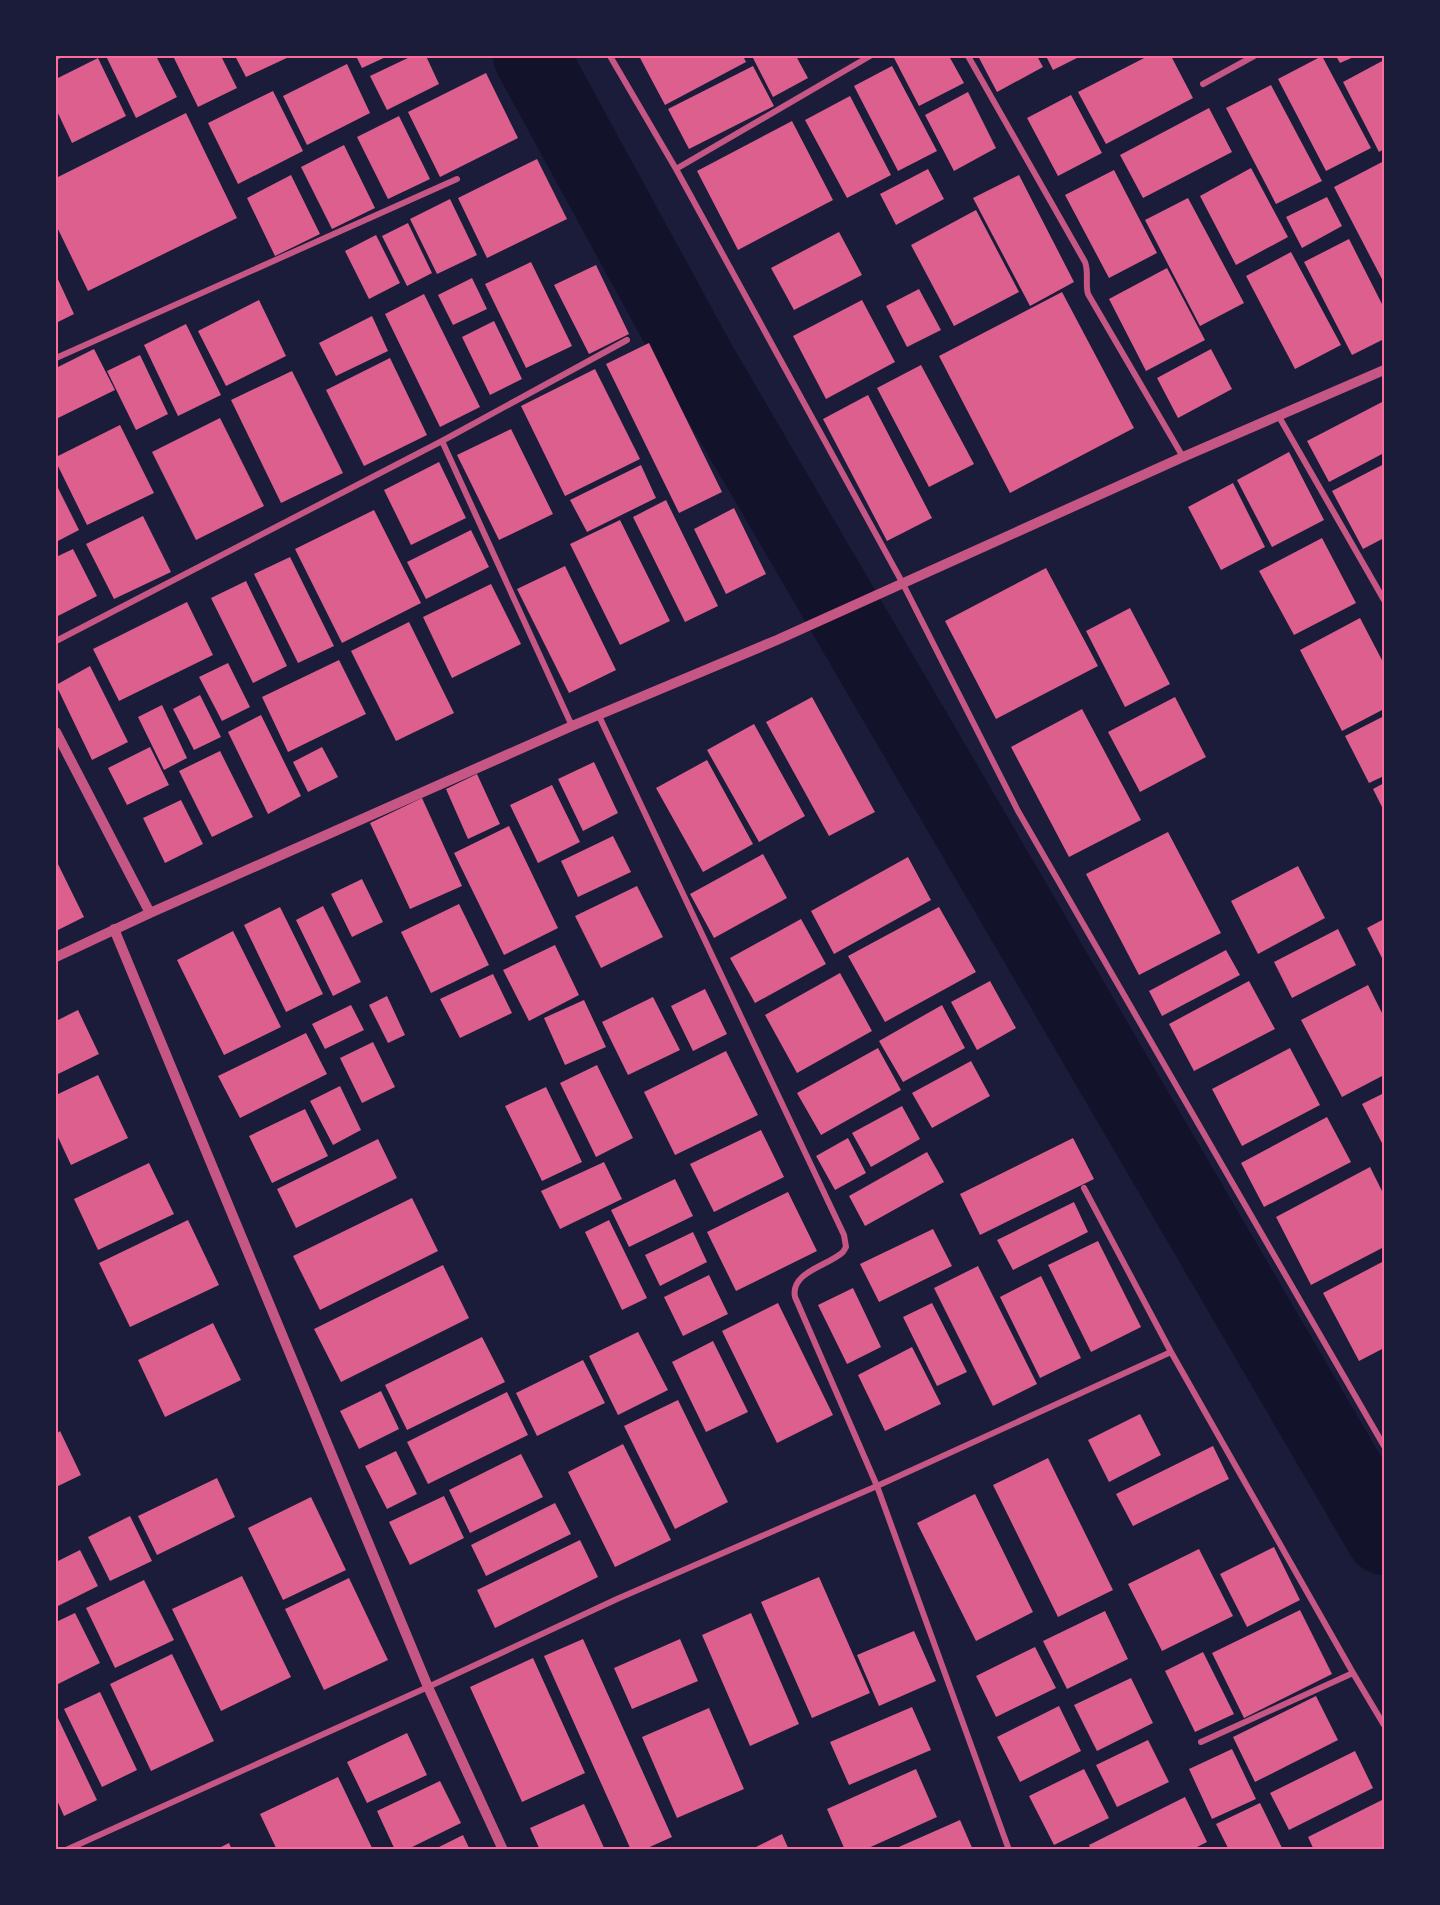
<svg xmlns="http://www.w3.org/2000/svg" width="1440" height="1905" font-family="'PT Sans Narrow',sans-serif">
  <rect width="100%" height="100%" fill="#1b1b3a"/>
  <g fill="none" stroke-linecap="round" stroke-linejoin="round">
    <path stroke="#12122b" stroke-width="76" d="M531,56l168,308 685,1173"/>
  </g>
  <path fill="#dd5f8e" d="M106,56h50l21,41 -41,21z
    M173,56h48l16,32 -39,19z
    M235,56h56l-45,21z
    M356,56h32l-26,12z
    M412,56h14l13,28 -52,26 -17,-34z
    M639,56h104l3,6 -81,43z
    M752,56h44l12,22 -35,19z
    M893,56h56l15,27 -45,23z
    M978,56h59l6,11 -46,25z
    M1046,56h35l-28,14z
    M1148,56h23l22,42 -87,46 -28,-52z
    M1322,56l49,92 -45,23 -48,-92z
    M1336,56h20l-16,7z
    M98,58l28,58 -54,27 -16,-34v-30z
    M1384,60v89l-5,3 -36,-70z
    M347,64l23,49 -63,32 -24,-49z
    M753,66l21,40 -85,43 -21,-40z
    M892,66l45,85 -39,20 -44,-85z
    M486,73l32,65 -78,39 -32,-65z
    M1271,85l51,96 -46,23 -50,-96z
    M273,91l30,60 -65,33 -30,-61z
    M968,92l28,56 -42,23 -29,-56z
    M1071,95l31,58 -44,23 -31,-58z
    M850,96l41,79 -44,23 -42,-78z
    M1209,108l23,44 -89,46 -23,-43z
    M186,113l51,105 -149,73 -32,-66v-47z
    M399,116l31,63 -42,20 -31,-62z
    M792,121l41,79 -95,50 -41,-79z
    M344,145l31,63 -43,21 -31,-62z
    M537,159l30,60 -80,39 -29,-60z
    M1384,161v122l-50,-96z
    M1251,168l37,69 -52,28 -36,-69z
    M928,169l16,30 -48,26 -16,-31z
    M1114,170l43,83 -48,25 -44,-83z
    M291,175l29,59 -45,22 -28,-58z
    M1019,175l55,107 -44,24 -57,-108z
    M1327,197l15,29 -40,22 -16,-31z
    M1188,198l56,105 -44,23 -55,-106z
    M450,199l27,56 -40,19 -27,-55z
    M976,210l43,82 -65,34 -43,-81z
    M408,223l24,50 -25,13 -25,-50z
    M839,232l23,43 -68,35 -23,-42z
    M376,235l24,48 -31,16 -24,-48z
    M1349,239l35,69v31l-32,16 -48,-93z
    M1291,252l50,93 -46,24 -49,-93z
    M531,262l41,84 -46,22 -41,-84z
    M596,265l33,69 -40,20 -35,-69z
    M1167,268l38,72 -59,31 -37,-72z
    M56,275l18,39 -18,9z
    M472,278l15,31 -34,16 -15,-30z
    M919,289l22,41 -34,17 -21,-41z
    M1062,292l72,136 -124,65 -71,-137z
    M424,294l56,113 -40,20 -55,-113z
    M259,300l27,56 -60,30 -28,-55z
    M862,300l33,62 -69,37 -33,-63z
    M372,316l16,35 -52,25 -17,-33z
    M494,321l28,58 -32,16 -28,-58z
    M186,324l35,71 -43,21 -34,-71z
    M649,343l73,149 -43,21 -73,-149z
    M94,349l21,41 -59,29v-51z
    M1211,349l21,40 -54,29 -21,-40z
    M140,355l28,59 -32,16 -29,-59z
    M390,358l37,77 -63,31 -38,-76z
    M921,365l53,99 -45,23 -52,-99z
    M595,369l45,90 -75,37 -44,-90z
    M292,371l51,102 -62,30 -50,-103z
    M868,395l64,123 -45,23 -64,-122z
    M1384,401v52l-55,29 -22,-41z
    M220,418l44,88 -68,34 -44,-88z
    M120,425l34,68 -67,32 -31,-63v-5z
    M511,429l42,85 -54,26 -42,-85z
    M1289,452l35,68 -52,27 -35,-67z
    M439,462l27,56 -55,27 -27,-55z
    M1384,464v74l-21,11 -31,-58z
    M641,465l15,33 -69,34 -17,-32z
    M1233,483l32,64 -44,23 -33,-63z
    M56,484l23,46 -23,12z
    M666,500l52,106 -33,16 -52,-105z
    M734,508l32,66 -40,20 -32,-65z
    M374,510l47,93 -79,40 -47,-94z
    M143,516l28,56 -57,27 -28,-55z
    M620,520l50,101 -50,24 -50,-101z
    M471,530l18,37 -63,32 -19,-37z
    M1322,538l34,65 -62,32 -35,-64z
    M73,549l24,47 -41,21v-60z
    M290,557l44,89 -36,17 -44,-89z
    M565,566l51,104 -47,23 -52,-104z
    M1046,568l52,98 -102,53 -51,-98z
    M246,581l41,85 -34,17 -42,-85z
    M491,584l30,60 -69,34 -29,-61z
    M187,602l26,53 -94,46 -26,-52z
    M1130,608l40,76 -45,23 -39,-76z
    M1360,618l24,46v45l-42,22 -42,-81z
    M409,622l45,91 -58,28 -45,-90z
    M339,660l27,54 -78,38 -26,-55z
    M228,663l22,44 -28,14 -23,-44z
    M90,666l38,76 -36,18 -36,-75z
    M200,695l21,42 -27,13 -21,-41z
    M812,697l63,115 -46,24 -63,-114z
    M1175,697l31,60 -66,35 -32,-60z
    M162,705l25,53 -23,12 -26,-53z
    M1082,709l59,111 -72,37 -58,-110z
    M261,715l40,81 -33,18 -40,-82z
    M1384,716v60l-15,7 -24,-47z
    M754,724l51,92 -46,26 -52,-92z
    M150,747l19,38 -42,20 -19,-37z
    M322,747l16,30 -30,15 -15,-30z
    M220,751l33,66 -41,20 -33,-66z
    M707,760l46,84 -50,28 -47,-84z
    M594,762l24,51 -35,18 -25,-52z
    M477,774l23,50 -32,15 -22,-50z
    M1384,783v28l-11,-22z
    M552,785l28,57 -42,21 -28,-58z
    M422,798l40,88 -52,23 -40,-86z
    M181,800l22,44 -38,19 -22,-45z
    M509,826l49,102 -54,27 -50,-102z
    M1168,832l53,101 -82,42 -53,-101z
    M613,836l18,36 -53,25 -17,-36z
    M763,854l24,44 -73,40 -24,-44z
    M908,857l23,43 -97,54 -23,-43z
    M56,860l28,57 -28,14z
    M1298,866l27,52 -67,36 -27,-53z
    M362,879l21,43 -31,15 -21,-43z
    M637,886l26,51 -62,31 -26,-52z
    M459,904l30,61 -58,28 -30,-61z
    M323,906l38,76 -28,14 -37,-76z
    M280,907l43,87 -37,18 -42,-87z
    M939,907l37,65 -91,50 -37,-66z
    M801,919l25,45 -71,39 -25,-45z
    M1384,919v43l-17,-34z
    M1338,929l18,36 -64,33 -18,-36z
    M233,931l48,96 -57,28 -47,-95z
    M555,945l24,50 -50,26 -26,-51z
    M1226,950l14,25 -78,41 -13,-25z
    M840,973l32,58 -75,42 -32,-58z
    M493,974l19,39 -52,25 -20,-39z
    M990,981l26,47 -39,22 -26,-48z
    M1249,981l26,48 -81,42 -25,-47z
    M1368,985l16,32v58l-42,22 -41,-77z
    M705,989l22,45 -34,17 -22,-45z
    M387,996l18,39 -17,8 -19,-38z
    M653,997l27,53 -52,25 -26,-53z
    M584,1000l22,47 -41,18 -21,-47z
    M351,1005l13,25 -39,19 -13,-25z
    M942,1005l23,43 -62,34 -24,-41z
    M78,1010l21,44 -43,21v-54z
    M306,1033l21,41 -87,44 -22,-42z
    M373,1042l22,45 -33,16 -22,-45z
    M878,1048l23,42 -80,45 -24,-42z
    M1290,1048l30,57 -78,41 -30,-57z
    M726,1051l32,64 -83,40 -31,-63z
    M971,1061l19,35 -58,32 -20,-35z
    M597,1065l36,73 -37,19 -36,-74z
    M98,1075l30,63 -57,27 -15,-32v-38z
    M340,1086l21,44 -28,15 -23,-44z
    M546,1087l36,75 -40,19 -37,-75z
    M1384,1093v54l-22,-43z
    M902,1106l18,33 -49,28 -19,-34z
    M305,1109l23,47 -56,27 -23,-47z
    M1327,1117l24,45 -87,45 -23,-44z
    M761,1130l23,47 -70,35 -24,-48z
    M848,1138l18,35 -31,17 -19,-34z
    M1073,1138l21,41 -114,56 -20,-41z
    M378,1139l19,39 -101,50 -19,-39z
    M927,1152l17,30 -79,44 -16,-30z
    M604,1162l18,37 -62,30 -19,-38z
    M149,1163l25,51 -76,36 -24,-51z
    M1370,1167l14,28v52l-73,38 -35,-68z
    M675,1179l18,37 -64,31 -18,-37z
    M788,1192l29,59 -81,40 -29,-59z
    M412,1198l26,53 -118,59 -27,-54z
    M1074,1202l14,30 -75,38 -16,-30z
    M188,1220l31,65 -89,42 -31,-64z
    M609,1220l38,78 -25,12 -37,-78z
    M933,1229l19,37 -73,36 -19,-38z
    M693,1232l14,30 -47,24 -15,-31z
    M1098,1241l43,86 -50,25 -43,-87z
    M1384,1261v87l-25,13 -36,-68z
    M443,1265l26,53 -128,64 -27,-53z
    M978,1266l59,118 -44,22 -59,-118z
    M709,1275l19,39 -45,22 -19,-39z
    M1041,1276l40,82 -41,20 -40,-81z
    M853,1288l28,59 -34,17 -29,-59z
    M778,1303l55,112 -56,28 -55,-112z
    M932,1303l35,69 -30,14 -34,-69z
    M213,1323l28,57 -76,37 -27,-57z
    M638,1332l30,58 -50,25 -29,-59z
    M482,1337l23,45 -98,48 -22,-45z
    M713,1341l35,71 -42,20 -34,-70z
    M912,1347l29,57 -56,27 -27,-56z
    M583,1360l22,43 -68,33 -21,-43z
    M381,1391l18,38 -40,20 -19,-38z
    M507,1392l21,43 -100,49 -21,-42z
    M678,1400l50,102 -53,27 -51,-103z
    M1140,1414l21,41 -52,27 -21,-42z
    M60,1431l21,44 -25,12v-53z
    M623,1444l48,96 -56,27 -47,-95z
    M1213,1446l16,33 -96,47 -17,-32z
    M396,1451l21,43 -30,15 -22,-43z
    M521,1454l22,43 -73,36 -21,-43z
    M1048,1458l65,132 -55,27 -65,-132z
    M217,1478l18,39 -78,38 -19,-39z
    M975,1494l58,118 -57,29 -59,-118z
    M444,1496l20,42 -54,27 -21,-43z
    M311,1497l35,73 -63,30 -35,-72z
    M555,1503l16,31 -85,42 -15,-31z
    M130,1516l22,45 -42,20 -22,-44z
    M580,1540l18,37 -103,51 -18,-38z
    M1274,1547l26,53 -53,27 -27,-53z
    M1199,1549l34,67 -71,35 -34,-67z
    M80,1550l18,36 -42,21v-45z
    M242,1576l49,101 -70,34 -49,-102z
    M819,1577l51,116 -58,25 -51,-116z
    M349,1578l39,82 -64,30 -39,-81z
    M144,1580l30,60 -59,28 -29,-60z
    M1300,1610l32,64 -88,44 -32,-65z
    M1105,1611l23,48 -61,30 -24,-48z
    M75,1613l25,50 -44,22v-63z
    M751,1613l48,111 -49,22 -48,-111z
    M914,1631l22,50 -57,25 -22,-51z
    M583,1639l89,198 -29,13h-12l-87,-194z
    M680,1639l18,42 -66,28 -18,-41z
    M1035,1647l21,41 -60,29 -20,-41z
    M1203,1652l31,62 -39,18 -30,-61z
    M172,1654l42,87 -63,30 -41,-87z
    M533,1658l52,115 -63,29 -52,-115z
    M1131,1678l22,45 -56,28 -23,-46z
    M100,1692l37,78 -35,17 -38,-78z
    M1316,1696l22,44 -83,42 -22,-45z
    M1059,1706l22,45 -61,31 -23,-45z
    M912,1707l19,43 -82,35 -19,-43z
    M709,1708l35,81 -67,29 -35,-81z
    M56,1714l41,86 -33,16 -8,-18z
    M407,1733l20,42 -60,28 -20,-41z
    M1148,1740l21,42 -52,25 -21,-42z
    M1232,1749l24,50 -44,20 -23,-50z
    M1355,1751l18,37 -84,42 -19,-37z
    M916,1769l21,48 -73,33h-19l-18,-41z
    M1084,1769l25,49 -55,27 -25,-49z
    M338,1777l35,73h-96l-17,-36z
    M440,1781l21,42 -55,27h-11l-18,-39z
    M1185,1797l22,45 -16,8h-100l-2,-5z
    M1384,1799v51h-70l-6,-13z
    M1260,1803l23,47h-54l-13,-26z
    M584,1804l21,46h-65l-10,-22z
    M960,1820l13,30h-81z
    M782,1834l7,16h-39z
    M463,1835l7,15h-37z
    M229,1843l3,7h-17z"/>
  <g fill="none" stroke-linecap="round" stroke-linejoin="round">
    <path stroke="#c65784" stroke-width="6" d="M610,56l66,113 226,413 116,229 366,635
      M968,56l117,206c4,11 0,21 3,32l95,163
      M56,57l2,-1
      M1203,84l51,-28
      M676,169l194,-113
      M56,358l401,-179
      M1278,415l106,185
      M442,441l130,285
      M56,641l386,-200 185,-101
      M599,716l245,519 2,12 -3,5c-15,14 -53,20 -48,45l82,189 132,364
      M1084,1188l87,164 182,321 31,52
      M1201,1742l152,-69
      M66,1850l362,-163 189,-88 260,-113 294,-134"/>
    <path stroke="#c65784" stroke-width="10" d="M56,732l94,181
      M114,929l314,758 75,163
      M56,957l94,-44 422,-187 205,-86 406,-183 201,-87"/>
  </g>
  <rect width="1440" height="1905" fill="none" stroke="#1b1b3a" stroke-width="114"/>
  <rect x="57" y="57" width="1326" height="1791" fill="none" stroke="#ff6b9d" stroke-width="2"/>
</svg>
